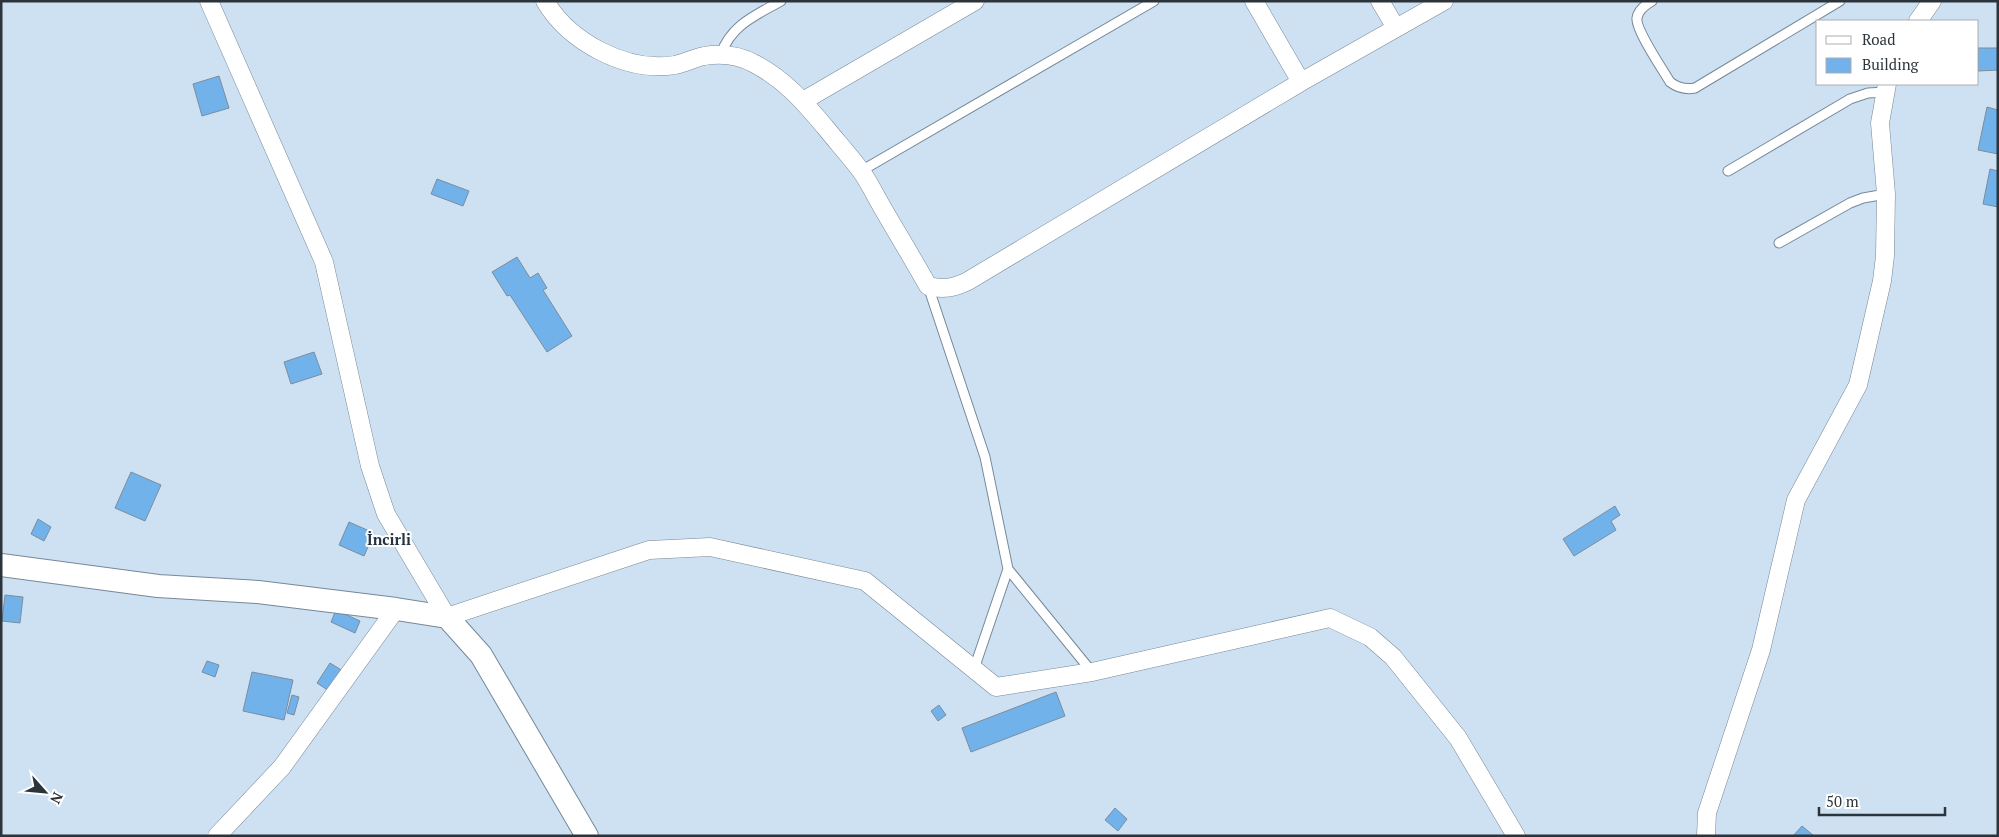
<svg xmlns="http://www.w3.org/2000/svg" width="1999" height="837" font-family="'PT Serif',serif">
  <rect width="100%" height="100%" fill="#cee1f3"/>
  <path fill="#72b2eb" stroke="#7b8d9d" d="M1978,48h20v22l-20,1z
    M219,76l10,32 -27,8 -9,-32z
    M1987,107l11,3v44l-20,-4z
    M1990,169l8,2v36l-15,-3z
    M437,179l32,12 -6,15 -32,-12z
    M517,257l13,21 8,-5 9,15 -4,2 29,46 -25,16 -37,-57 -3,1 -15,-24z
    M314,352l8,22 -31,10 -7,-22z
    M131,472l30,13 -16,36 -30,-13z
    M1615,506l5,9 -9,6 5,9 -42,26 -11,-17z
    M38,519l13,8 -7,14 -13,-7z
    M349,522l25,11 -10,23 -25,-11z
    M5,595l18,2 -3,26 -18,-2z
    M336,610l24,11 -5,12 -24,-11z
    M207,661l12,4 -4,12 -13,-5z
    M330,663l13,8 -14,20 -12,-8z
    M252,672l41,8 -9,40 -41,-9z
    M1056,692l9,24 -94,36 -9,-24z
    M292,695l7,2 -5,18 -7,-2z
    M939,705l7,10 -8,6 -7,-10z
    M1115,808l12,11 -9,12 -13,-11z
    M1802,826l12,10h-21z"/>
  <g fill="none" stroke-linecap="round" stroke-linejoin="round">
    <g stroke="#768898" stroke-width="11">
      <path id="service" d="M1652,1c-7,4 -14,9 -15,17 -2,11 26,52 33,64 8,6 15,8 25,6l145,-87
        M721,54c10,-29 35,-39 60,-53
        M861,171l293,-170
        M1728,171l122,-72 18,-6 17,-1
        M1779,243l71,-40 13,-5 23,-4
        M928,286l57,171 23,112
        M974,669l34,-100 84,103"/>
    </g>
    <g stroke="#768898" stroke-width="19">
      <path id="minor" d="M209,1l115,261 46,204 16,48 61,103 202,-67 61,-3 155,34 131,106 96,-15 238,-54 40,19 23,20 65,81 58,98
        M545,1c24,41 82,72 130,64 10,-2 19,-7 29,-9 18,-3 35,-1 51,8 29,15 49,38 70,63 12,15 25,29 36,44 8,11 14,24 21,36 15,26 31,52 46,79 15,4 26,2 40,-5l333,-199 143,-81
        M1254,1l47,81
        M1380,1l16,27
        M1918,21l14,-20
        M803,101l172,-100
        M217,836l65,-69 114,-158
        M1706,836l1,-23 54,-163 35,-150 62,-115 24,-104 3,-25 1,-62 -6,-71 7,-39"/>
    </g>
    <g stroke="#768898" stroke-width="24">
      <path id="tertiary" d="M1,565l157,21 100,6 138,17 51,8 34,38 106,181"/>
    </g>
    <use href="#service" stroke="#fff" stroke-width="9"/>
    <use href="#minor" stroke="#fff" stroke-width="18"/>
    <use href="#tertiary" stroke="#fff" stroke-width="22"/>
  </g>
  <g text-anchor="middle" dominant-baseline="central" stroke-width="4" stroke-linejoin="round" paint-order="stroke">
    <g font-size="15" font-weight="bold" fill="#243442" stroke="#fff">
      <text x="389" y="539">İncirli</text>
    </g>
  </g>
  <rect width="1999" height="837" fill="none" stroke="#2c343b" stroke-width="5"/>
  <rect x="1816" y="20" width="162" height="65" fill="#ffffff" stroke="#abaeb1"/>
  <rect x="1826" y="36" width="25" height="8" fill="#ffffff" stroke="#abaeb1"/>
  <text x="1862" y="45" font-size="15" fill="#2c343b">Road</text>
  <rect x="1826" y="58" width="25" height="15" fill="#72b2eb" stroke="#abaeb1"/>
  <text x="1862" y="70" font-size="15" fill="#2c343b">Building</text>
  <g transform="translate(45 792) rotate(117)" stroke="#ffffff" stroke-width="4" paint-order="stroke">
  <path d="M0-4L9 19L0 12L-9 19Z" fill="#2c343b"/>
  <text y="-8" font-size="14" font-weight="bold" text-anchor="middle" fill="#2c343b">N</text>
  </g>
  <path d="M1819 807v8h126v-8" fill="none" stroke="#2c343b" stroke-width="2.5"/>
  <text x="1826" y="807" font-size="15" fill="#2c343b" stroke="#ffffff" stroke-width="4" paint-order="stroke">50 m</text>
</svg>
